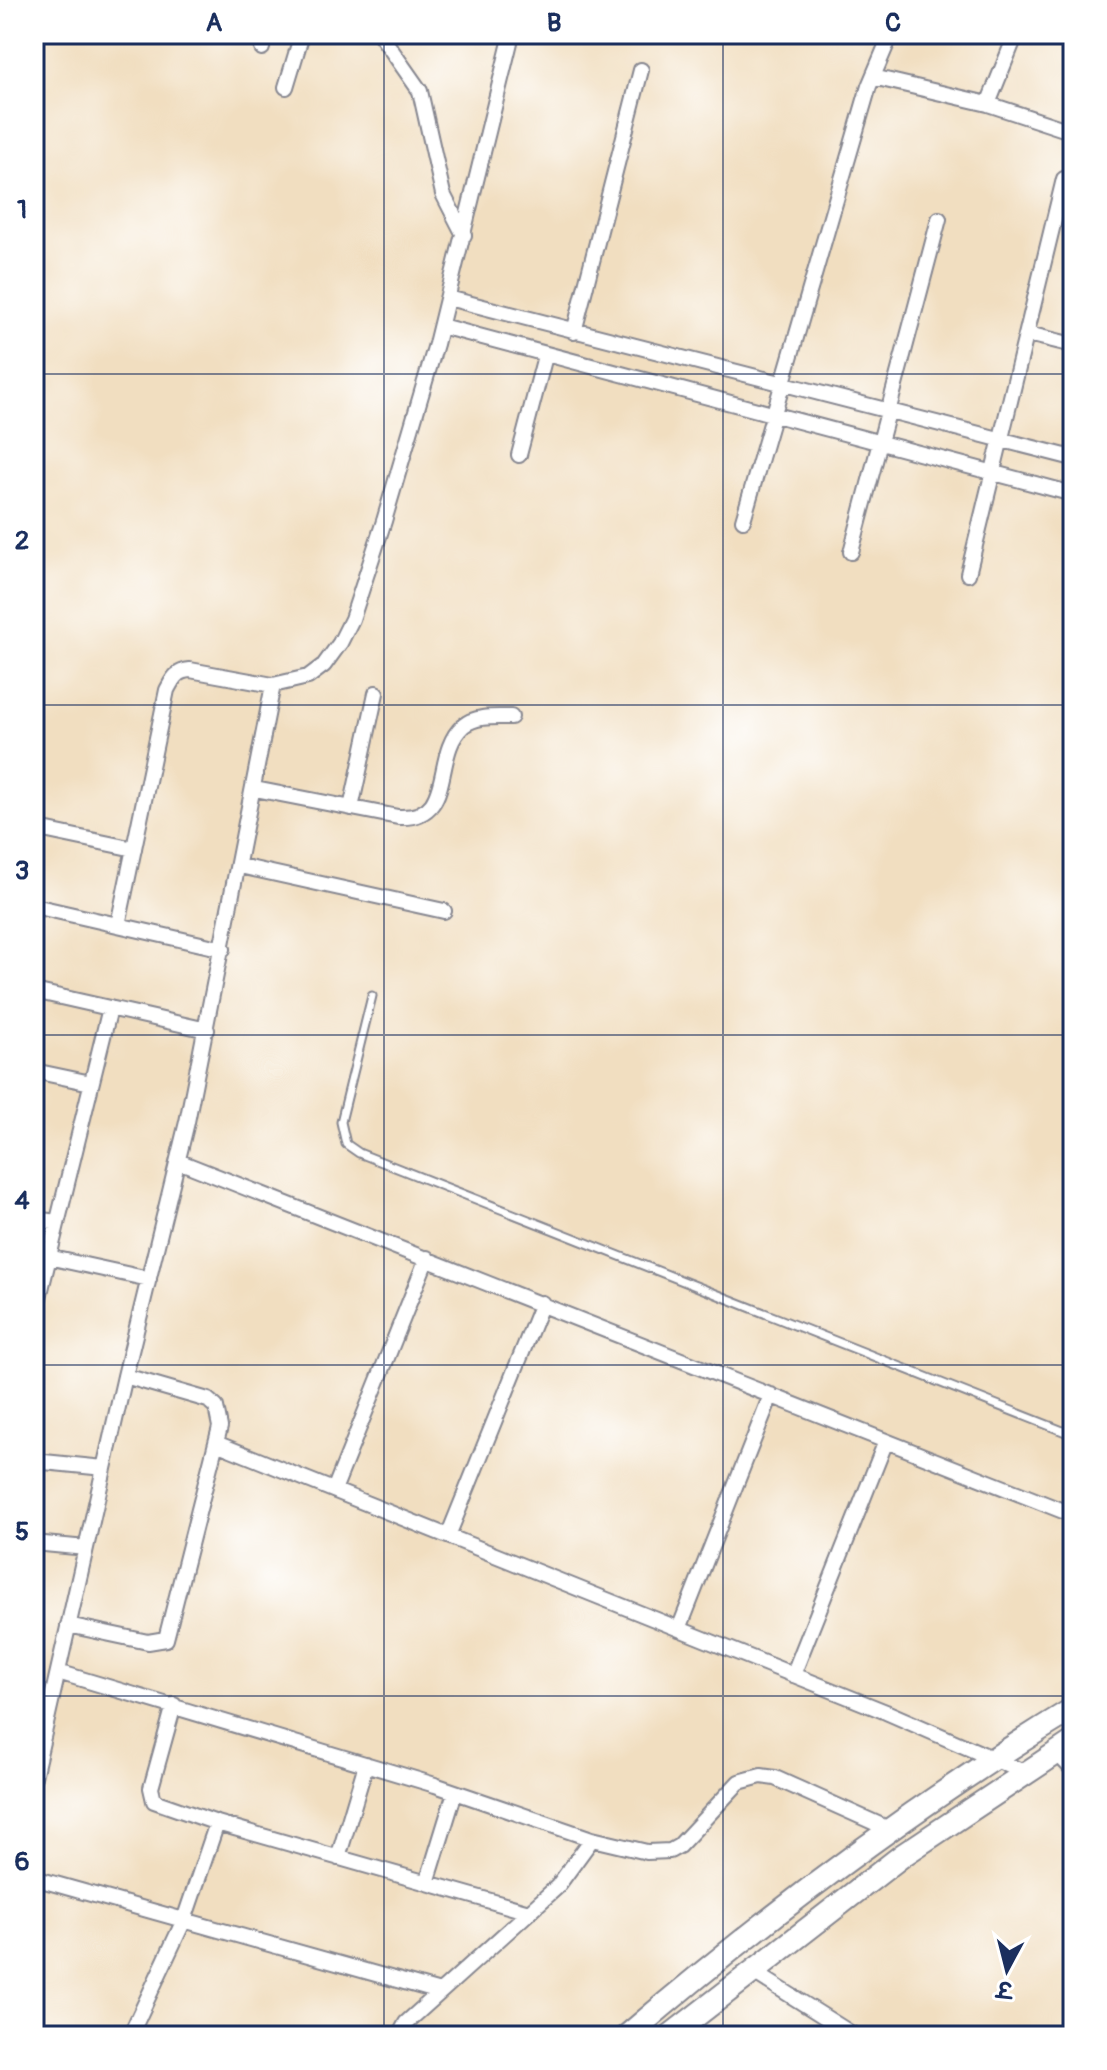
<svg xmlns="http://www.w3.org/2000/svg" width="1107" height="2070" font-family="Pangolin,'Playpen Sans Deva',sans-serif">
  <rect width="100%" height="100%" fill="#fff"/>
  <filter id="ink" filterUnits="userSpaceOnUse"><feTurbulence type="fractalNoise" baseFrequency=".0125" numOctaves="2"/><feDisplacementMap in="SourceGraphic" scale="16" xChannelSelector="R" yChannelSelector="G"/><feConvolveMatrix kernelMatrix="1 2 1 2 8 2 1 2 1" color-interpolation-filters="sRGB"/></filter>
  <filter id="wash" filterUnits="userSpaceOnUse"><feTurbulence type="fractalNoise" baseFrequency=".006" numOctaves="4" result="noise"/><feDisplacementMap in="SourceGraphic" scale="32" xChannelSelector="R" yChannelSelector="G"/><feGaussianBlur stdDeviation="1.8" result="paint"/><feColorMatrix in="noise" values="0 0 0 0 0 0 0 0 0 0 0 0 0 0 0 0 0 1.4 0 .05"/><feComposite in="paint" operator="in"/></filter>
  <g filter="url(#wash)">
    <rect width="100%" height="100%" fill="#f1dec0"/>
  </g>
  <g filter="url(#ink)">
    <g fill="none" stroke-linecap="round" stroke-linejoin="round">
      <g stroke="#86868f" stroke-width="11">
        <path id="service" d="M372,996l-31,126 5,22 13,9 714,282"/>
      </g>
      <g stroke="#86868f" stroke-width="18">
        <path id="minor" d="M380,34l40,57 23,103 21,41
          M262,48l2,-14
          M873,77l115,27 85,28
          M286,87l16,-53
          M988,104l28,-70
          M448,298l625,160
          M441,326l632,168
          M574,332l67,-262
          M1028,334l45,11
          M519,455l26,-99
          M743,520l126,-434 22,-52
          M851,552l88,-333
          M968,574l96,-395
          M255,789l143,28c59,3 33,-62 65,-91 13,-11 32,-9 48,-9
          M351,808l25,-115
          M34,828l100,21
          M240,866l204,45
          M34,906l189,43
          M118,925l49,-235c6,-11 9,-19 23,-20l83,15 35,-8 16,-12 16,-22 12,-24 32,-98 52,-177 76,-310
          M34,991l173,39
          M34,1071l57,12
          M178,1161l895,354
          M34,1219l23,3
          M48,1257l101,22
          M34,1318l76,-310
          M216,1443l670,269 140,61
          M34,1461l70,7
          M334,1490l93,-232
          M448,1536l94,-233
          M34,1543l52,5
          M68,1625l80,17 18,-3 54,-212 -4,-20 -8,-7 -83,-24
          M679,1629l92,-234
          M58,1672l377,113 157,54 55,13 23,-1 9,-5 60,-64 22,-6 14,2 116,52
          M793,1675l93,-234
          M174,1705l-23,83 3,13 63,22 312,89
          M1056,1752l17,18
          M34,1777l91,-401 62,-254 86,-437
          M338,1858l28,-94
          M34,1878l406,114
          M427,1883l28,-91
          M752,1971l103,65
          M130,2036l54,-116 33,-97
          M399,2036l7,-13 151,-136 35,-48"/>
      </g>
      <g stroke="#86868f" stroke-width="26">
        <path id="secondary" d="M627,2036c139,-119 289,-232 446,-327
          M670,2036l233,-181 170,-113"/>
      </g>
      <use href="#service" stroke="#fff" stroke-width="7"/>
      <use href="#minor" stroke="#fff" stroke-width="14"/>
      <use href="#secondary" stroke="#fff" stroke-width="22"/>
    </g>
  </g>
  <path fill="none" stroke="#1b2f5e" stroke-width="2" stroke-opacity="0.55" d="M384,34v2002M723,34v2002M34,374h1039M34,705h1039M34,1035h1039M34,1365h1039M34,1696h1039"/>
  <rect width="1107" height="2070" fill="none" stroke="#fff" stroke-width="88"/>
  <g transform="translate(1007 1970) rotate(187)" stroke="#ffffff" stroke-width="6" paint-order="stroke">
  <path d="M0-6L14 30L0 20L-14 30Z" fill="#1b2f5e"/>
  <text y="-12" font-size="22" font-weight="bold" text-anchor="middle" fill="#1b2f5e">उ</text>
  </g>
  <rect x="44" y="44" width="1019" height="1982" fill="none" stroke="#1b2f5e" stroke-width="3"/>
  <g font-size="26" text-anchor="middle" font-weight="bold" fill="#1b2f5e">
    <text x="214" y="31">A</text>
    <text x="554" y="31">B</text>
    <text x="893" y="31">C</text>
    <text x="22" y="218">1</text>
    <text x="22" y="549">2</text>
    <text x="22" y="879">3</text>
    <text x="22" y="1209">4</text>
    <text x="22" y="1540">5</text>
    <text x="22" y="1870">6</text>
  </g>
</svg>
